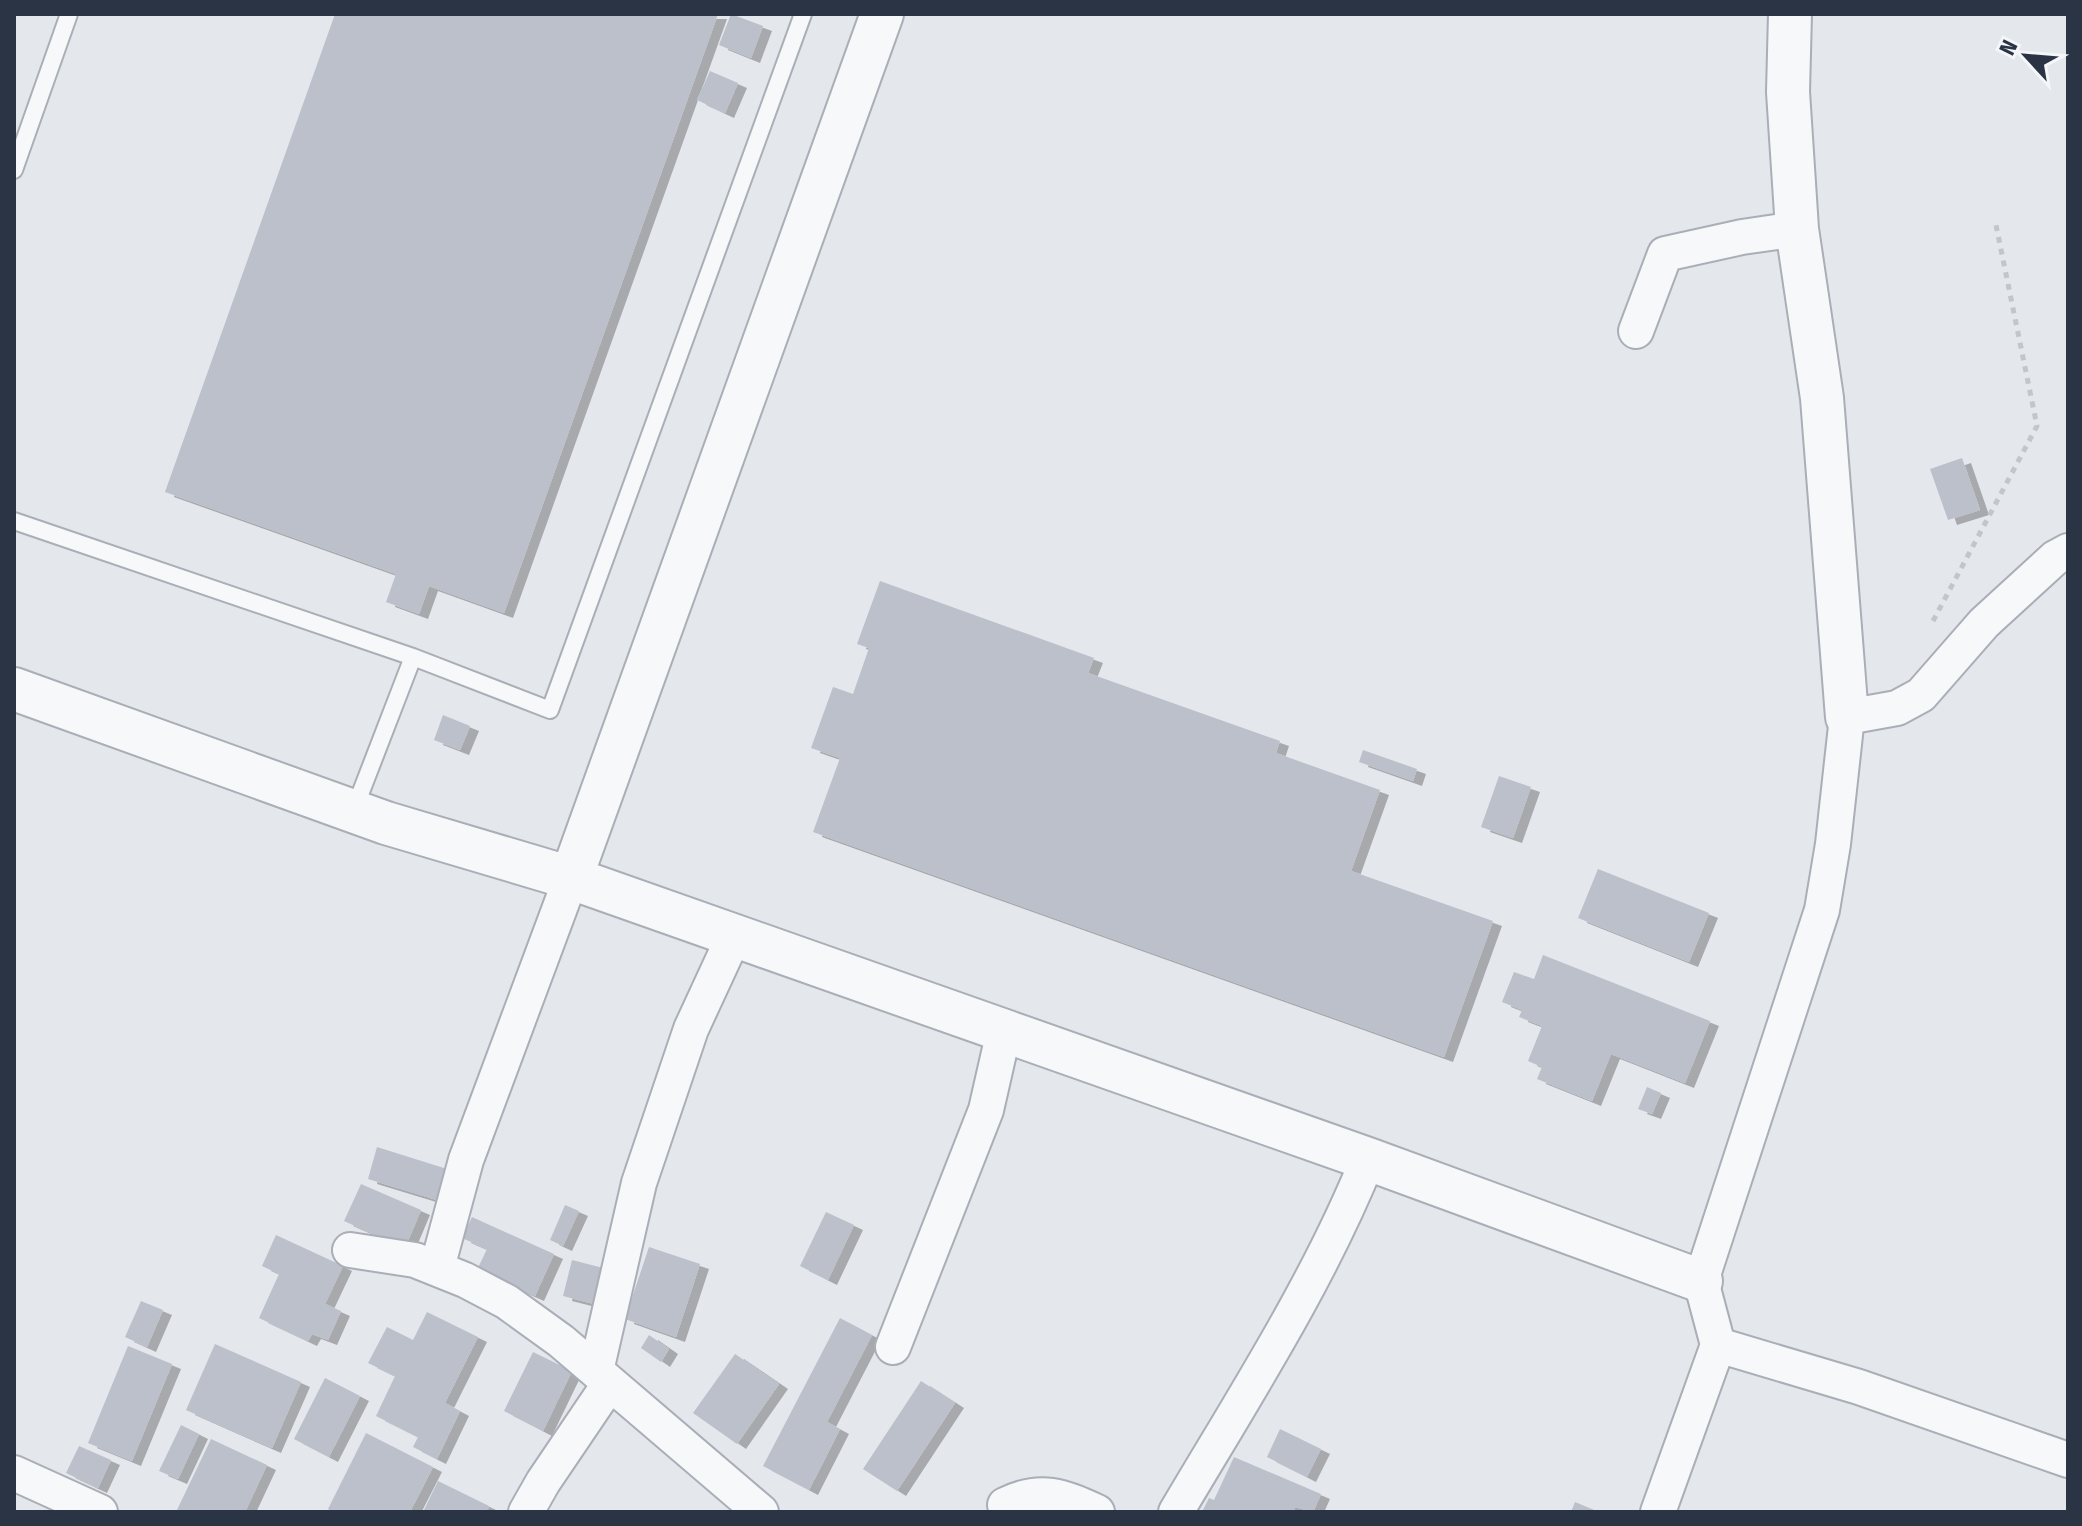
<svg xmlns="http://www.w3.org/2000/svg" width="2082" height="1526" font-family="'Fira Sans Condensed',sans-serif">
  <defs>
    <filter id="shadow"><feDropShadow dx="9" dy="5" stdDeviation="0" flood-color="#0004"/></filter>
  </defs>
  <rect width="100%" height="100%" fill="#e4e7ec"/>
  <path fill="#bbc0ca" filter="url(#shadow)" d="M335,14h383l-214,599 -75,-27 -10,28 -33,-12 10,-28 -231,-82z
    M731,14l32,12 -12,32 -32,-13z
    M710,71l28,12 -13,30 -28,-13z
    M1962,458l18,52 -32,10 -18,-51z
    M880,581l214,77 -6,15 192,68 -4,12 104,37 -29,81 142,50 -49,136 -631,-225 27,-74 -29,-10 22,-61 20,7 16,-46 -12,-4z
    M443,715l27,11 -10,24 -26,-10z
    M1363,750l54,19 -4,12 -54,-19z
    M1499,776l32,11 -18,51 -32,-11z
    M1598,869l111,44 -20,49 -111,-44z
    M1543,955l167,66 -25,62 -74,-29 -19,47 -55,-22 5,-12 -14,-6 14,-35 -23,-9 3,-7 -20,-8 12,-30 20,7z
    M1647,1087l14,6 -9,21 -14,-5z
    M377,1147l70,22 -10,31 -69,-21z
    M361,1184l60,26 -16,38 -61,-27z
    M565,1205l14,6 -16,35 -13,-6z
    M826,1212l28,13 -26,55 -28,-14z
    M472,1217l82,37 -19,42 -58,-26 10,-21 -25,-11z
    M276,1235l67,31 -18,38 16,7 -13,29 -16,-6 -4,7 -49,-23 20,-44 -17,-8z
    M649,1247l51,17 -24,73 -51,-18z
    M572,1260l35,9 -9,36 -35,-9z
    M141,1301l22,9 -16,37 -22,-10z
    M427,1312l51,25 -33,66 15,8 -23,48 -24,-12 5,-10 -42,-21 19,-40 -27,-13 19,-36 26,13z
    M840,1318l32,17 -45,87 13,7 -31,61 -46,-24z
    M649,1335l20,14 -8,13 -20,-14z
    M215,1344l86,38 -29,66 -86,-38z
    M128,1346l44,18 -40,97 -44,-18z
    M533,1352l39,19 -29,60 -39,-20z
    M735,1354l44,30 -42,60 -44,-31z
    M325,1378l35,18 -31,61 -35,-18z
    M921,1381l34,22 -58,88 -34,-22z
    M181,1425l18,9 -21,45 -19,-8z
    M1280,1429l41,20 -14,28 -40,-20z
    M366,1433l67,34 -23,45h-76l-6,-3z
    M211,1439l56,26 -22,47h-69z
    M79,1446l32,14 -13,28 -32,-15z
    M1234,1457l87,37 -8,18 -18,-5 -2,5h-91l7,-14 5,2z
    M438,1481l51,25 -2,6h-64z
    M1575,1502l24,10h-28z"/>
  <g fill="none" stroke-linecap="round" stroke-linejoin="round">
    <g stroke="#a9aeb7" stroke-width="20">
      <path id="service" d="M14,170l55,-156
        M14,521l399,136 137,53 253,-696
        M354,810l59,-153"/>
    </g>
    <g stroke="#a9aeb7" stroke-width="38">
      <path id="minor" d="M1636,331l29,-77 77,-17 55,-8
        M350,1250l65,10 50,20 42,22 54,39 200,171
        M437,1268l29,-108 105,-282
        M1718,1345l141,42 209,73
        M893,1347l93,-237 18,-79
        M596,1371l43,-188 52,-154 43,-93
        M14,1473l86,39
        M1005,1505c36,-18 57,-9 92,7
        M526,1512l17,-30 67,-99
        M1176,1512c68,-115 142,-229 192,-353
        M1658,1512l60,-167 -17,-64 121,-371 11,-66 14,-127 50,-9 24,-13 63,-72 71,-65 13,-7"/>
    </g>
    <g stroke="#a9aeb7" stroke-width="46">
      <path id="tertiary" d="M1790,14l-2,78 9,137 25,169 25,319
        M14,689l372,134 185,55 797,281 333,122
        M571,878l311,-864"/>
    </g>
    <path stroke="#c2c5cb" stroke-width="5" stroke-dasharray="6 6" stroke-linecap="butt" d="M1933,621l104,-195 -41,-201"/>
    <use href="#service" stroke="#f7f8fa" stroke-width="16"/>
    <use href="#minor" stroke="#f7f8fa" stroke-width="34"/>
    <use href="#tertiary" stroke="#f7f8fa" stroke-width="42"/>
  </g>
  <rect width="2082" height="1526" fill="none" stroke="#2b3445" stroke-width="32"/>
  <g transform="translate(2026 56) rotate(296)" stroke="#f4f6f9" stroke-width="6" paint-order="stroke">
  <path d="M0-6L14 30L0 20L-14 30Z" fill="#2b3445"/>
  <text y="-12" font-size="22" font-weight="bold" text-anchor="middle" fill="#2b3445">N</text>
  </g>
</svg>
